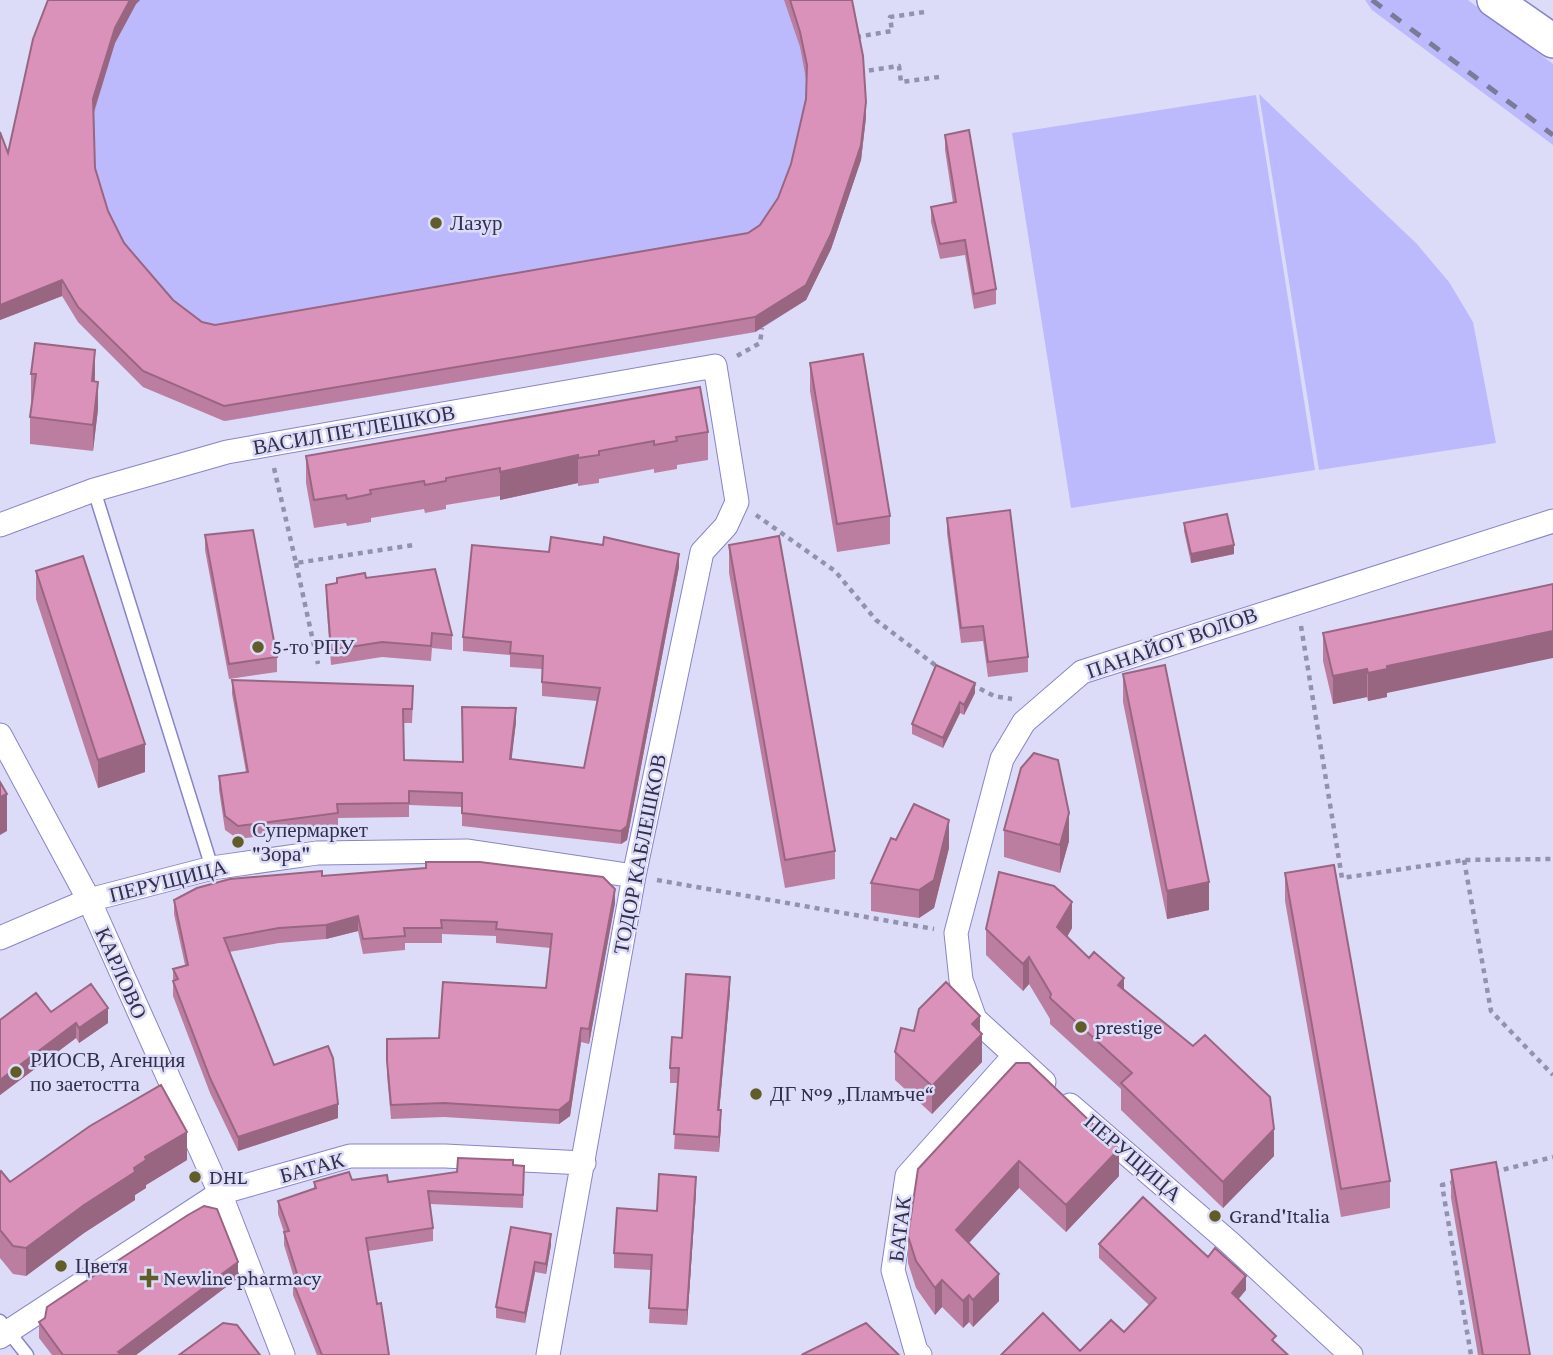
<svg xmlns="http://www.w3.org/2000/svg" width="1553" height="1355" font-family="'Crimson Pro',serif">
  <rect width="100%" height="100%" fill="#dcdcf9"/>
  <path fill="#bcbafd" d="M56,0h793l14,71 3,46 -5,43 -30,89 -25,51 -50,32 -530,89 -83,-34 -65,-65 -35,-60z
    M1365,0h103l85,64v81l-181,-135z
    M1259,94l157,149 33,39 24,40 23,121 -177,27z
    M1256,95l59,375 -244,38 -59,-375z"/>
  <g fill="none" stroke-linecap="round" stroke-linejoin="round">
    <g stroke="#8784c8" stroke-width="15">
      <path id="lane" d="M94,490l118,378
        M0,1321l27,34"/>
    </g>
    <g stroke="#8784c8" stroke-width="25">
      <path id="street" d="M0,525l94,-35 133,-38 488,-86 22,136 -11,24 -24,26 -68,324 -86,479
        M0,735l89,165 131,293 63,162
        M0,938l89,-38 123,-32 105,-15 151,-2 166,25
        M1044,1082l-69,-63 -14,-39 -5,-47 46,-174 22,-37 58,-50 471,-151
        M1070,1105l159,137 122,113
        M0,1337l220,-144 130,-37h95l139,7
        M920,1355l-4,-4 -23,-81 14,-94 107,-120"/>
    </g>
    <g stroke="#8784c8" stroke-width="36">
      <path id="secondary" d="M1494,0l59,41"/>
    </g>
    <path stroke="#9291ae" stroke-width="4.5" stroke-dasharray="5 5" stroke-linecap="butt" d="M856,37l36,-6 -2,-14 35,-5
      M859,72l40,-6 2,16 38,-5
      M737,356l23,-13 2,-15
      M274,468l22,95 118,-18
      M756,515l79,56 41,49 63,48
      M296,563l22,101
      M1301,626l41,252 122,-18 89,-1
      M971,684l23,12 18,3
      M1464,860l27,151 62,64
      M657,880l277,49
      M1494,1172l59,-15
      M1455,1182l-13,3 29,170"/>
    <use href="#lane" stroke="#fff" stroke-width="12"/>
    <use href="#street" stroke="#fff" stroke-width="23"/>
    <use href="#secondary" stroke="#fff" stroke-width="33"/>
    <path stroke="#7b7a97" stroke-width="5" stroke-dasharray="12 12" stroke-linecap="butt" d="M1372,0l181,135"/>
  </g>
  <path fill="#bc7ea0" d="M48,0h92l-4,4 -21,39 -21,70 1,55 13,43 16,32 49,57 29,22 13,3 533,-92 12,-8 18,-27 13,-34 15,-65v-20l-6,-32 -16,-47h68l14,117 -5,43 -30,89 -25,51 -51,32 -531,89 -81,-34 -65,-65 -16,-26 -62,24v-188l8,21z
    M945,135l51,154v15l-22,5 -9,-54 -25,4 -9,-37v-15l22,-4 -8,-53z
    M810,363l80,153v28l-53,8 -27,-161z
    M31,374l64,2v6l3,27 -5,42 -63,-7v-27l2,-16h-1z
    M708,432v28l-31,5v4l-23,4v-4l-55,10v4l-21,3v-3l-78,17v-4l-54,9v4l-21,4 -1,-4 -53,9v4l-24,4 -1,-3 -32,5 -8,-45v-27z
    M947,518l81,139v15l-40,5 -5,-36 -22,2 -14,-110z
    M1184,523l50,31 -43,9 -7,-32z
    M205,535l72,122v15l-48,7 -24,-129z
    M729,545l106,306v28l-50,9 -56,-315z
    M679,567l-52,273 -6,4 -159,-18v-19l-53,-2v12l-71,1v8l-100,13 -13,-9 -6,-40v-14l27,-4 -14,-78v-14l181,20 -1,23h-9l1,37 59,2 53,-40 -5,37 73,9 13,-67 -55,-5v-27l-32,-2v-12l-47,-4v-14z
    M36,571l109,201 -47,16 -62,-189z
    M337,578h29l86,57v15l-20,-2 -1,13 -49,-4 -51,8 -5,-65v-15l11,-2z
    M1553,584l-166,109v4l-19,4 -1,-4 -34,7 -10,-43v-28z
    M1123,674l86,236 -42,9 -44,-217z
    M975,693l-11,22 -4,-2 -17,35 -31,-14v-10z
    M1004,830l65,11 -9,32 -56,-16z
    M949,848l-15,60 -15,10 -48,-7v-28z
    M1285,873l105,308v27l-49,9 -56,-316z
    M322,876l293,27 -26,141 -8,-2 -11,74 -11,8 -115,-7 -53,2 -4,-44v-36l52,-1 107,-50 5,-40 -55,-5v-7l-54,-2v9h-37v7l-42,4 -5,-23 -32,8 -47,4 -50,9 45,113 64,53 -100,33 -28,-58 -37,-97v-27l12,-4 -11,-51v-14z
    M1072,928l-5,9 57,53 150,166 -51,52 -102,-98v-21l-71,-65v-5l-21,-35 -6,7 -37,-36v-26z
    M730,992l-11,118 2,15 -2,27 -45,-3 4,-66h-8v-15l12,-30z
    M51,1012l57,11 -29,20 -3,-5 -76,57v-75z
    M914,1031l66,1 2,30 -50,52 -37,-34v-28z
    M1016,1063l103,113 -53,56 -47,-44 -50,55 30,58 -26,26 -4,-5 -6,6 -21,-21 -7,8 -19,-27 -8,-25v-27z
    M187,1160l-41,25v3l-11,7v5l-51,33 -58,43 -13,-2 -13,-16v-86l10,10z
    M513,1165l11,14 -1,29 -93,-4 3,24v13l-65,10 9,53 12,51h-72l-24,-60v-13l2,-1 -11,-36v-13l-6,-18v-13l36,-12v-7l38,-2 36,2z
    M1451,1170l79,185h-52l-27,-157z
    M696,1192l-9,133 -38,-2 2,-53 -37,-2v-15l43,-42z
    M1099,1244l109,13 38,33 -166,61 44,-19 25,-27 -50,-47z
    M551,1245l-5,29 -11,-2 -10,51 -29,-5v-11z
    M238,1278l-102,77h-84l-13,-17v-16z"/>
  <path fill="#996682" d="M130,0h10l-4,4 -21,39 -22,71v-15l22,-71z
    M866,102v15l-5,43 -30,89 -25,51 -51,32v-15z
    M62,280v16l-62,24v-15z
    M95,350v26l-3,32v-27z
    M98,382v27l-5,42v-26z
    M578,455v28l-78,17v-28z
    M1234,545v9l-43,9v-9z
    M679,554v13l-52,273 -6,4v-13z
    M1553,631v27l-166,35v4l-19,4v-28l19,-7z
    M1367,669v28l-34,7v-28z
    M975,683v10l-11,22v-10z
    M960,702v11l-17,35v-10z
    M516,708v14l-6,51v-14z
    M145,744v28l-47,16v-28z
    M7,794v37l-7,4v-38z
    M1069,813v28l-9,32v-28z
    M949,820v28l-15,60 -15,10v-28z
    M1209,882v28l-42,9v-28z
    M615,889v14l-26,141v-15z
    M1072,902v26l-15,26v-27z
    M358,916v15l-32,8v-14z
    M1029,957v27l-6,7v-27z
    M730,977v15l-12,133v-15z
    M1124,978v27l-6,-20z
    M108,1008v15l-29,20v-15z
    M980,1016v20l2,-2v28l-50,52v-28l40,-62z
    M76,1023v15l-76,57v-15z
    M581,1028v14l-11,74 -11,8v-14z
    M338,1104v14l-100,33v-14z
    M721,1110v15l-2,27v-15z
    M1274,1129v27l-51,52v-26z
    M187,1132v28l-41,25v3l-11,7v5l-51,33 -58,43v-28l108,-80 11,-11z
    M1119,1149v27l-53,56v-27z
    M1019,1161v27l-63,69v-27z
    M696,1177v15l-9,133v-15z
    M551,1234v11l-5,29v-10z
    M238,1262v16l-102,77h-18v-3z
    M535,1262v10l-10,51v-10z
    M999,1274v27l-26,26v-27z
    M1246,1276v14l-14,17v-14z
    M942,1280v27l-7,8v-27z
    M969,1295v27l-6,6v-27z"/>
  <path fill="#db92ba" stroke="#996682" stroke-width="2" d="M48,0h82l-15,28 -22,71 2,69 13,43 16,32 49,57 29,22 13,3 533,-92 12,-8 18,-27 13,-34 15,-65 1,-34 -7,-33 -10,-32h62l11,56 3,46 -5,43 -30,89 -25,51 -51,32 -531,89 -81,-35 -65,-64 -16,-27 -62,25v-173l8,21 25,-114z
    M969,130l27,159 -22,5 -9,-54 -25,4 -9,-37 25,-5 -11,-67z
    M35,343l60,7 -3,31 6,1 -5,43 -63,-8 6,-43h-5z
    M863,354l27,162 -53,8 -27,-161z
    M700,387l8,45 -32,5 1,4 -23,4v-4l-55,10v4l-21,3v-3l-78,17v-4l-54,10v3l-21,4 -1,-4 -54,9 1,4 -24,5 -1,-4 -32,5 -8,-44z
    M1010,510l18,147 -40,5 -5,-36 -22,2 -14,-110z
    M1227,514l7,31 -43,9 -7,-31z
    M253,530l24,127 -48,7 -24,-129z
    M779,536l56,315 -50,9 -56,-315z
    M551,537l52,8 1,-8 75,17 -52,272 -6,5 -159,-18v-20l-53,-2v12l-72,1 1,9 -100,13 -13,-10 -6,-40 29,-4 -16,-92 181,6 -1,23h-9l1,51 59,2 -1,-55 54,1 -6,51 74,9 16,-80 -58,-6 1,-26 -33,-3 1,-11 -48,-5 9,-92 77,7z
    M83,556l62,188 -47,16 -62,-189z
    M435,569l17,66 -20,-2 -1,13 -49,-4 -51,8 -5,-65 11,-2v-5l28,-5 1,5z
    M1553,584v47l-166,35v3l-19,4 -1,-4 -34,7 -10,-43z
    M936,665l39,18 -11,22 -4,-3 -17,36 -31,-14z
    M1165,665l44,217 -42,9 -44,-217z
    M1034,753l24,7 11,53 -9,32 -56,-15 17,-62z
    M0,782l7,12 -7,3z
    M914,804l35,16 -15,60 -15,10 -48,-7 20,-45 5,2z
    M426,862h54l123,15 12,12 -26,140 -8,-1 -11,73 -11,9 -115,-7 -53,2 -4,-44v-22l52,-1 4,-56 103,6 6,-54 -56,-5 1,-7 -56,-2 1,8h-38l1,8 -42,3 -5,-23 -32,9 -47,3 -55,10 50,127 54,-19 5,12 5,46 -100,33 -28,-59 -37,-97 5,-2 -5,-10 15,-4 -14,-65 23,-12 33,-9 92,-8v5l104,-8z
    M1334,865l56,316 -49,8 -56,-316z
    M999,872l55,14 18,16 -15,25 32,31 5,-6 30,26 -6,7 75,61 12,-11 65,62 4,32 -51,53 -102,-99 11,-10 -82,-75 1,-4 -22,-37 -6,7 -37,-35z
    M686,974l44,3 -12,133h3l-2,27 -45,-3 5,-66h-9l2,-31 10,1z
    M946,982l34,34 -8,8 10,10 -50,52 -37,-34 6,-24 13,3 5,-22z
    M91,984l17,24 -29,20 -3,-5 -76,57v-60l36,-27 15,19z
    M1016,1063h13l90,86 -53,56 -47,-44 -63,69 43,44 -26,26 -4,-5 -6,6 -21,-21 -7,8 -19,-27 -8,-25 10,-67z
    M161,1085l26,47 -42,25 1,3 -12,8 1,4 -51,33 -58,43 -13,-2 -13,-16v-58l1,-1 9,11 80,-56z
    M458,1158l55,2v5l11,1 -1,29 -95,-4 5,37 -67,10 11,66 4,-1 8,52h-67l-29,-73 6,-2 -15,-48 5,-1 -11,-30 38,-13 -2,-6 35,-10 3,8 35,-5 1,7 69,-10z
    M1496,1162l34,193h-47l-32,-185z
    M659,1174l37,3 -9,133 -38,-2 3,-53 -38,-2 3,-45 40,3z
    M1143,1197l65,60 7,-9 31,28 -14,17 44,43 -4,4 16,15h-287l42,-42 37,38 31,-31 13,12 32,-34 -57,-54z
    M204,1206l13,3 21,53 -120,90 4,3h-59l-24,-33 6,-4 2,-11 60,-40 6,1 1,-5 74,-48z
    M511,1227l40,7 -5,30 -11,-2 -10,51 -29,-6z
    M223,1323l14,2 23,30h-81z
    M866,1323l33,32h-97l1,-1z"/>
  <g fill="#605d29" stroke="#dcdcf9" stroke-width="2.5">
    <circle cx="436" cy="223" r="7"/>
    <circle cx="258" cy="647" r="7"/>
    <circle cx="238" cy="842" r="7"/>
    <circle cx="1081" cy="1027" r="7"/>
    <circle cx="16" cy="1072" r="7"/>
    <circle cx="756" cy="1094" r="7"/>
    <circle cx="195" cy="1177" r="7"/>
    <circle cx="1215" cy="1216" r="7"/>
    <circle cx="61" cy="1266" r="7"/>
    <path d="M145.5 1267.5h7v7h7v7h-7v7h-7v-7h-7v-7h7z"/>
  </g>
  <g text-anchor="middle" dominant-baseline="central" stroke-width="5" stroke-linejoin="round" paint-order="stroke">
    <g font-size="21" fill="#302f4c" stroke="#dcdcf9" text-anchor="start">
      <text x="450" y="223">Лазур</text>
      <text x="272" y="647">5-то РПУ</text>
      <text x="252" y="830">Супермаркет<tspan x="252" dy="24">"Зора"</tspan></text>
      <text x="1095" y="1027">prestige</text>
      <text x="30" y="1060">РИОСВ, Агенция<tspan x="30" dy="24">по заетостта</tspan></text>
      <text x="770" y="1094">ДГ №9 „Пламъче“</text>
      <text x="209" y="1177">DHL</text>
      <text x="1229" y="1216">Grand'Italia</text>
      <text x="75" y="1266">Цветя</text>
      <text x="163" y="1278">Newline pharmacy</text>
    </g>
    <g font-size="21" fill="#302f4c" stroke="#dcdcf9">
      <text transform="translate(354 430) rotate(-10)">ВАСИЛ ПЕТЛЕШКОВ</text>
      <text transform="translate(1172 643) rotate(-19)">ПАНАЙОТ ВОЛОВ</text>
      <text transform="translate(640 854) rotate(-79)">ТОДОР КАБЛЕШКОВ</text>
      <text transform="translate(168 881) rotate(-14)">ПЕРУЩИЦА</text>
      <text transform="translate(121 973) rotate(66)">КАРЛОВО</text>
      <text transform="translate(1133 1158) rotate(41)">ПЕРУЩИЦА</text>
      <text transform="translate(312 1168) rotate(-15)">БАТАК</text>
      <text transform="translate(900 1229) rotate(-83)">БАТАК</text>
    </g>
  </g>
</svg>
